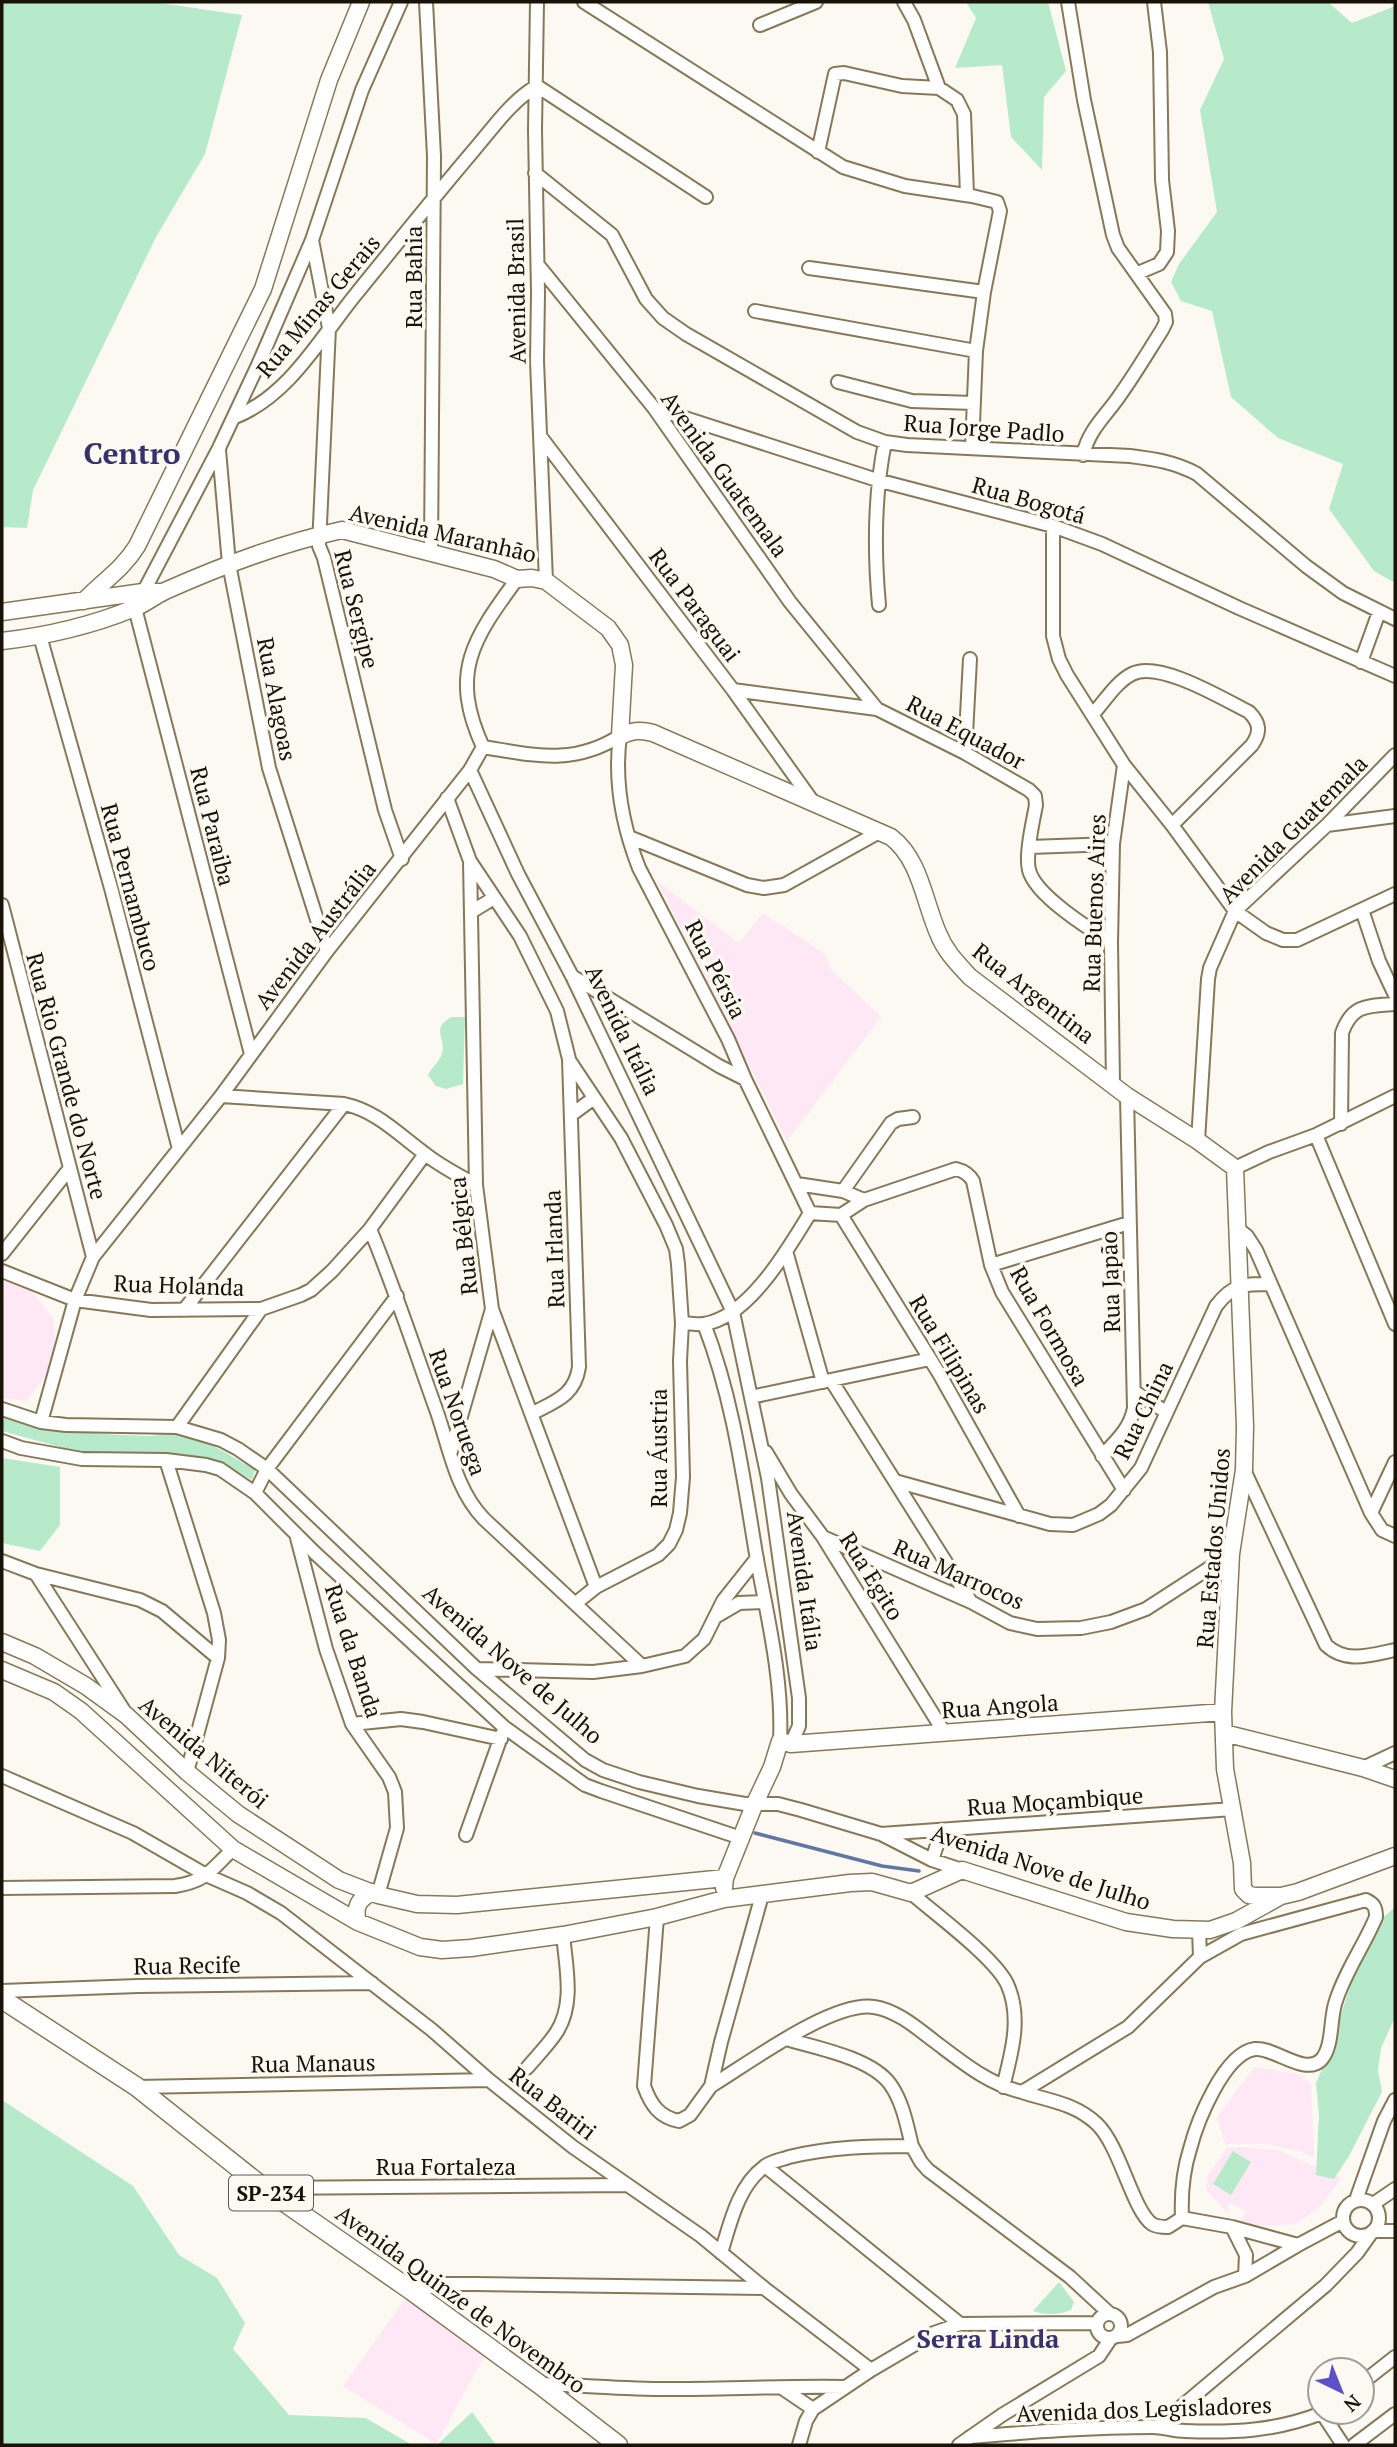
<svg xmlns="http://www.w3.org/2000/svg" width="1397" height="2447" font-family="'PT Serif',serif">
  <rect width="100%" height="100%" fill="#fcf9f2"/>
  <path fill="#fee8f5" d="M657,881l82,62 24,-30 62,41 6,15 50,48 -94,124z
    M2,1280l14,2 15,8 22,28 2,17 -3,27 -10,19 -16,20 -24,-3z
    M1254,2067l44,7 13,10 3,73 -15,-6 -33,-7h-41l-8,-27z
    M1240,2147l38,3 63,28 -19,27 -26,19 -36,2 -20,-5 6,-10 -18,-9 1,13 -23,-26 2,-14 19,-27z
    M405,2299l80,56 -49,89 -93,-58z"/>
  <path fill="#b6eacb" d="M2,2h151l89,13 -37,139 -49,83 -123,253 -6,38 -25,-1z
    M966,2h82l18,69 -22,26 -2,73 -31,-33 -9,-72 -47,3 21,-50z
    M1208,2h120l24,21 43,-17v577l-21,-12 -45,-62 14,-45 -65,-26 -47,-41 -19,-86 -31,-10 -10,-19 8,-18 38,-52 -17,-102 24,-51z
    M452,1017h13l-2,67 -17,5 -10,-3 -8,-11c3,-7 10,-12 13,-19 8,-16 -13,-27 11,-39z
    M5,1418c47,14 91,16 140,18 12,1 27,-5 38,-3 18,4 55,27 72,37l-3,10 -34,-20 -59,-8h-81l-76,-21v-10z
    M2,1458l58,9v58l-20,26 -38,-8z
    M1395,1907v110l-14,31 -3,22 4,22 -33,64 -15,23 -18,-4 3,-60 -3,-32 11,-25 29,-90 22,-46z
    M2,2100l131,86 46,69 38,23 28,45 -12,26 56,66 77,3 46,27h-410z
    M1233,2151l18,11 -20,33 -18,-11z
    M1059,2282l15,20 -3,8c-12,5 -26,5 -38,1z
    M472,2412l24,33h-59z"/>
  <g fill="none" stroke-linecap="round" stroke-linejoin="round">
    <path stroke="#6177a2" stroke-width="3.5" d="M755,1833l127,33 37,5"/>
    <g stroke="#877858" stroke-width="16">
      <path id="street" d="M426,2l8,154 -3,396
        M537,2l-2,128 3,163 -1,68 9,220
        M584,2l259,165 62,19 67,10 25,6 3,9 -16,81 -8,59 -4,97
        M904,2l10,18 25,68
        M1068,2l16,98 29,135 5,13 47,66 1,8 -4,8c-14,22 -27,44 -42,65 -14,21 -31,34 -37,60
        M760,25l56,-23
        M818,152l17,-78 9,-1 58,13 37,2 18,12 7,14 3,81
        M535,173l77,62 34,64 17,19 23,16 171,98 28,10 22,3 223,11c24,3 45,6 67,18l109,92 37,27 52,26
        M312,240l17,88 -10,218 5,12 61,252 17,49
        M538,265l116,143 136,194 87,107
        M809,268l175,24
        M1138,273l21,-9 8,-12 1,-21 -6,-51 -2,-128 -6,-50
        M755,311l221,40
        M838,382l74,19 62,2
        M654,408l223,72 176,46 49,18 137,64 156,68
        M235,417c54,-21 86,-80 121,-123 39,-48 78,-97 118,-144 19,-22 37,-49 63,-64l169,111
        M540,436l193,254 80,112
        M219,450l10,114 40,204 58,183
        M1053,526v110l6,23 8,16 57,90 -11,79 -2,98 2,142
        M879,605c-5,-55 -5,-109 6,-163
        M40,636l71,252 68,261
        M1361,662l18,-50
        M733,690l144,19 88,44 64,37 6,6 1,9c-3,17 -11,49 -7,65 6,25 60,59 82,72
        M1093,714c12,-13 23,-32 39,-40 27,-14 91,25 117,38 11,11 12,20 3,33l-80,80
        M620,736c-6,44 3,91 19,132l89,171 17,40 65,134
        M483,747c-34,-74 -10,-108 34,-168
        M483,747c52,8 89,19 137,-11
        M965,753l5,-94
        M1124,765l48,60 63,86 31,22 17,7h14l98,-46
        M470,770l48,104 54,102 161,336 35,166 31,220v28l-8,18
        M447,798l23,63 50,75 37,75 12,48 10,308c-4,28 -23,34 -46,46
        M1327,825l68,-9
        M629,837l118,48 17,3 20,-3 97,-54
        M1030,847l83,-3
        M470,861l6,324 16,124 104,278
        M2,905l91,352
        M1362,910l17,51 16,34
        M471,912l23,-14
        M572,976l147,90 26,13
        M251,1054l-116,-446 84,-160 39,-83 54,-125 50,-150 39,-88
        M569,1060l52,78 45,87 10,24 2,15 4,59 -2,38 3,116 -3,36 -4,17 -7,14 -11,11 -62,32 -20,16
        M221,1096l123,8c33,7 54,30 80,49 16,13 34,22 52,32
        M571,1115l23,-17
        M1341,1124l1,-91c10,-29 26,-27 53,-29
        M1316,1135l79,189
        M1198,1141l10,-162 2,-11 25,-57 92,-86 68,-70
        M1235,1168l34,-16 47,-17 79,-39
        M797,1184l46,7 21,9
        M843,1191l48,-68 7,-4 15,-2
        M841,1215l99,160 79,141
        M370,1229c25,60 45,122 67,183 13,38 19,78 47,107l158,147
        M1238,1229l9,7 9,14 115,263 11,17 13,6
        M786,1251l37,131
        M2,1254l68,-86
        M991,1265l138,-42
        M2,1271l73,29 76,10 110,-1 40,-14 10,-5 21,-19 38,-42 55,-75
        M184,1310l160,-206
        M682,1323c7,0 15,2 22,1 45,-7 84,-75 106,-111l31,2 23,-15 92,-31c8,2 13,5 17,12l18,84 11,27 122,198
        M704,1324c29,74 39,152 52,230 11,62 27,124 24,187
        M831,1380l140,222
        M1135,1392l31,20
        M751,1397l179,-38
        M2,1409l39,13 25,3 111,2 44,13 17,9 29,20 210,200 108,91 18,10 36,12 59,14 47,8h33l23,6 80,24 51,26 30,10
        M41,1422l34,-122 18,-43 128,-161 106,-145 143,-181 13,-23
        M177,1427l84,-118
        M2,1441l19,7 61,11 84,1 40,5 14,4 35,24 60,60 189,174 81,58 16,6 140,47
        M451,1451l41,-142
        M766,1452l25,42 32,43 121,195
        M1102,1456c14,-15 28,-27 32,-48l-7,-312
        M166,1460l48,153 5,27 -1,18 -31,114
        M1244,1470l82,175c20,19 45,10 69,5
        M895,1481l155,43 23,1 26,-11 12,-9 30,-37 75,-162c17,-22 27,-22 54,-22
        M255,1493l12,-24 130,-173
        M1371,1513l24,-51
        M296,1534l30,115 26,75 37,53 6,15 2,36 -19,67
        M823,1537l148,65 39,21 27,6 44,-1 30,-6 35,-13 85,-55
        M2,1561l34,13 104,26 22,11 56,47
        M36,1574l87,135
        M715,1617l24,-14 26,-1
        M477,1669l116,3 49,-6 43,-10 19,-17 19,-38 34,-43
        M352,1724l49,-5 22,3 78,17
        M1363,1768l32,-15
        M2,1776l131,57 73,42 41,18 34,20 151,117 57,50 84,67 128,89 63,52 107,82
        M881,1834l352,-25
        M466,1835l36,-101
        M932,1860l10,-30
        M2,1888l173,-2c32,-5 36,-16 58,-37
        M911,1893c23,20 87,67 97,93 14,33 3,69 -5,101
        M657,1917l-13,169c7,19 15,31 35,35l11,-6 21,-29 10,-44 41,-147
        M1199,1931l1,26
        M2,1991l136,-5 234,-3
        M786,2039c31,9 85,19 104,45 13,18 17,42 22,62
        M527,2068c10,-12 21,-23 29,-35 19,-28 10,-66 7,-98
        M711,2086c38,-23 121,-85 163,-79 22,3 43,21 60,34 28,21 54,43 88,51l106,-65 72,-70 41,-23 125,-34c8,4 10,7 10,17 -12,29 -32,56 -41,87 -5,17 -2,43 -14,56 -16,16 -47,-13 -66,-11 -31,4 -58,73 -65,100 -7,22 -9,46 -8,69
        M137,2087l352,-7
        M1022,2092c27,9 53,11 75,32 23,22 36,87 55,100 5,3 11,3 16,3l14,-9 50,9 66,18
        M765,2166l195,158
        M264,2188l363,-3
        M1343 2218a18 18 0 1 1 36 0a18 18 0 1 1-36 0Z
        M1356,2200l28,-79 11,-21
        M1373,2204l22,-15
        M1232,2227l14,28 -1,21
        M1374,2231h21
        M721,2253c9,-29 17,-67 43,-86 7,-6 17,-7 25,-10 41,-10 81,-11 123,-11l9,16 7,8 142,107 40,37
        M412,2291l31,-7h31l290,4
        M1097 2326a12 12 0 1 1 24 0a12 12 0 1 1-24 0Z
        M1117,2336l10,-1 87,-48 31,-11 53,-31 45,-24
        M1362,2383l33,-26
        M539,2384c43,1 85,5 128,5 59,0 118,-3 177,-2
        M782,2388l31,21
        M1157,2427l169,-142 31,-32 15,-21
        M970,2437c60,-5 122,-10 183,-10 10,0 21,4 32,4 49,2 91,0 137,-18l21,32
        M799,2445l7,-24 7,-12 58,-39 63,-37 26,-9 137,-1
        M959,2445l43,-30 97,-59 12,-18
        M1354,2445l41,-31"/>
    </g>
    <g stroke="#877858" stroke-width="19">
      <path id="secondary" d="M84,601c19,-20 38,-31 53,-55l126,-257 66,-209 32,-78
        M2,612l141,-20h19
        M2,641c44,-5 88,-15 130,-32 12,-4 22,-13 33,-18 56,-25 117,-48 177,-61l152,39 23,10 15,-1 14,3 62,47 12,17 4,20 -4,71c12,-5 19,-7 33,-3l238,104c29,22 33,64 47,96 7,18 19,30 32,44l157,119 71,45 37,27 10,258 -1,44 -13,84 -8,158 2,57 17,94 1,26 6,6 6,1h26
        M2,1642l33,14 51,30 40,29 61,57 51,42 101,66 39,15 39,9 40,1 268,-27
        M2,1670l52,22 27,19 152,138 125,73 62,25 22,3 29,-2 92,-13 94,-18 67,-18 126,-16 22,-1 39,11 51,-23 164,52 47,7 37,1 26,-9 45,-25 17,-4 97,-36
        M1224,1733l139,35 32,11
        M724,1888l1,-10 30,-75 17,-36 8,-26 11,3 432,-32
        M358,1922c-4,-15 0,-22 14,-30"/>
    </g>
    <g stroke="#877858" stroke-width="21">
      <path id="primary" d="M2,1999l135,88 127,101 148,103 127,93 79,61"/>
    </g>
    <use href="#street" stroke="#fff" stroke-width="12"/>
    <use href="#secondary" stroke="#fff" stroke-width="16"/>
    <use href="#primary" stroke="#fff" stroke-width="18"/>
  </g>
  <g text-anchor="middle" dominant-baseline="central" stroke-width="7" stroke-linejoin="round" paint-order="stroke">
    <rect fill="#fcf9f2" stroke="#5d584e" stroke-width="2" x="229" y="2175.5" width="84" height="35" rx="5"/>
    <g font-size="21" font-weight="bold" fill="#191307">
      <text x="271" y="2193">SP-234</text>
    </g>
    <g font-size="23" fill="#191307" stroke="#fcf9f2">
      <text transform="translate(413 277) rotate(-90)">Rua Bahia</text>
      <text transform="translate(516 291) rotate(-91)">Avenida Brasil</text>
      <text transform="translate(318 306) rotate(-50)">Rua Minas Gerais</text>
      <text transform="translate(984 428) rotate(4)">Rua Jorge Padlo</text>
      <text transform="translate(725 474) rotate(54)">Avenida Guatemala</text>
      <text transform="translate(1029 500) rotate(16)">Rua Bogotá</text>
      <text transform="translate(443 533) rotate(13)">Avenida Maranhão</text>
      <text transform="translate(695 605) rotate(53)">Rua Paraguai</text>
      <text transform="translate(357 609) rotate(76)">Rua Sergipe</text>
      <text transform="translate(277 699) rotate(79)">Rua Alagoas</text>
      <text transform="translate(966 732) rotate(28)">Rua Equador</text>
      <text transform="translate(213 826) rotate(76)">Rua Paraiba</text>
      <text transform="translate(1293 829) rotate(-45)">Avenida Guatemala</text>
      <text transform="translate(131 887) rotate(75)">Rua Pernambuco</text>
      <text transform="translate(1094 903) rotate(-88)">Rua Buenos Aires</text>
      <text transform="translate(315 935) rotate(-52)">Avenida Austrália</text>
      <text transform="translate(716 969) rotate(63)">Rua Pérsia</text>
      <text transform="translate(1034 993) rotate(38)">Rua Argentina</text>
      <text transform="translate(623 1030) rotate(64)">Avenida Itália</text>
      <text transform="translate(67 1076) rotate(75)">Rua Rio Grande do Norte</text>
      <text transform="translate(463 1236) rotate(-96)">Rua Bélgica</text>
      <text transform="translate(554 1249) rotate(-92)">Rua Irlanda</text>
      <text transform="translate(1110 1282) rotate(-92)">Rua Japão</text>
      <text transform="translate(179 1285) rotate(2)">Rua Holanda</text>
      <text transform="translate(1050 1326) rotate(60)">Rua Formosa</text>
      <text transform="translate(950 1354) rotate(59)">Rua Filipinas</text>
      <text transform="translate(1143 1410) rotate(-64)">Rua China</text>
      <text transform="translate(458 1412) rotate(71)">Rua Noruega</text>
      <text transform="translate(658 1448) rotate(-90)">Rua Áustria</text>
      <text transform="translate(1213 1548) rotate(-85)">Rua Estados Unidos</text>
      <text transform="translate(959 1574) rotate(24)">Rua Marrocos</text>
      <text transform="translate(872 1576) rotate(58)">Rua Egito</text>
      <text transform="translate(805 1581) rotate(82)">Avenida Itália</text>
      <text transform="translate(354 1651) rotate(72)">Rua da Banda</text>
      <text transform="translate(513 1664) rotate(41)">Avenida Nove de Julho</text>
      <text transform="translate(1000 1706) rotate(-4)">Rua Angola</text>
      <text transform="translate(204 1752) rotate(40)">Avenida Niterói</text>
      <text transform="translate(1055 1801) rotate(-4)">Rua Moçambique</text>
      <text transform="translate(1041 1867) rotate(18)">Avenida Nove de Julho</text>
      <text transform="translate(187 1965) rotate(-1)">Rua Recife</text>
      <text transform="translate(313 2063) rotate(-1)">Rua Manaus</text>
      <text transform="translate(553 2103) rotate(38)">Rua Bariri</text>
      <text x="446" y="2166">Rua Fortaleza</text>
      <text transform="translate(461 2299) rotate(36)">Avenida Quinze de Novembro</text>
      <text transform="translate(1144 2409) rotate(-2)">Avenida dos Legisladores</text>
    </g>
    <g font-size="26" font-weight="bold" fill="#37326d" stroke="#fcf9f2">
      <text x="988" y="2338">Serra Linda</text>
    </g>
    <g font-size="30" font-weight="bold" fill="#37326d" stroke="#fcf9f2">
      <text x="132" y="453">Centro</text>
    </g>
  </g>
  <rect width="1397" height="2447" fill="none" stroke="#191307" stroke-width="7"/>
  <g transform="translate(1341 2391) rotate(137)"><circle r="33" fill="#fcf9f2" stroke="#a19d94" stroke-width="2"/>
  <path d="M0-5L12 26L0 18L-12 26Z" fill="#5f50c8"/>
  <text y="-10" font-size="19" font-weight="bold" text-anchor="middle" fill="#191307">N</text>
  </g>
</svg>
